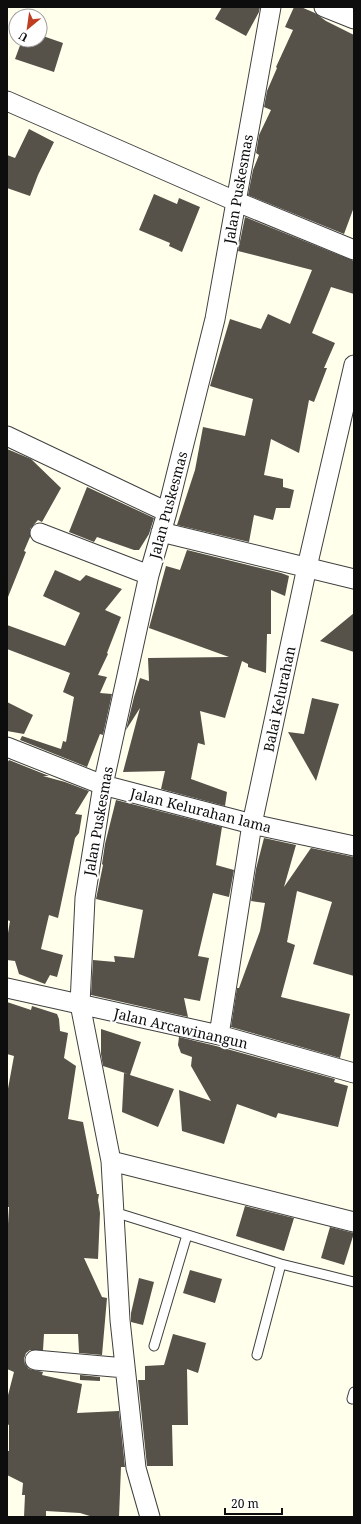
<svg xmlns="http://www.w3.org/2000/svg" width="361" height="1524" font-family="'Noto Serif',serif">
  <rect width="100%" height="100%" fill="#ffffec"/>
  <path fill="#565149" d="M222,7h38l-1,5 -13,24 -31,-17z
    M294,7h7l14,6 11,8 28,14v172l-10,27 -96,-39 5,-25 6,-15 -3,-2 3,-18 12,-25 -7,-3 3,-16 10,-23 -1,-1 17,-37 -8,-3z
    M40,35l23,8 -9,29 -39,-13 7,-19h18z
    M29,129l25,13 -16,33 -8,21 -23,-8v-33l8,3z
    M154,194l23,10 2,-6 21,9 -18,45 -13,-6 1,-3 -31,-13z
    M245,217l109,44v33l-23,-7 -19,46 23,10 -11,25h3l-13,34 -5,-2 -10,53 -28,-14 -7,36 19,4v8l11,3 -4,18h-14l-3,12 -19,-5 -5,27 -72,-17 18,-55 8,-43 42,9 8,-37 -43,-13 20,-67 31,10 7,-15 22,10 22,-54 -74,-19z
    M7,449l24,10 30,29 -19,34 -4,-2 -8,9v8l-6,14 2,1 -18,45h-1z
    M87,487l67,31 -5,16 -10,16h-5l-37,-13 -3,5 -25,-10z
    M187,550l94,23 8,3 -4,20 -14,-6v44h-4l-1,39 -18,-6v-3l-6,-3 -17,57 -25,-7 5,34 -7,-2 -7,36 36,13 -2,14 -64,-17 4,-18 -42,1 17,-64 -14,22 8,-33 6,-19 9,3 -1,-23 81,-1 -80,-29 17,-62 14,4z
    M55,570l25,11 6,-6 36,14 -17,21 16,7 -14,36 1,1 -10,21 9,2 -7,16 12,1 -9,41 -3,-1 -13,33 -67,-27 2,-4 39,13 2,-8 3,1 8,-45 -11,-5 7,-19 -63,-24v-24l58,21 15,-33 -37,-17z
    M354,613v39l-34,-11z
    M312,698l27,6 -23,77 -28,-49 16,2z
    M7,702l26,13 -9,19 -17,-3z
    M9,760l40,16h-6l22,6 24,9 -14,23 7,1 -3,18 -4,5 -17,80 -9,-3 -8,34 22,6 -6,22 -7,-2 -5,9 -26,-10 -4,-13 -8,-1v-21l3,-18 -3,-1v-157z
    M116,800l106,27 -6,38 18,5 -5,27 -16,-4 -15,63 11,2 -9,43 -16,-3 4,19 -97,-22 2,-35 22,2 -1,-6 20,2 9,-48 -47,-11 7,-34 -1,-1 3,-20z
    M264,838l32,7 -12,42 27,-39 43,9v119l-41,-12 19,-62 -35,-11 -10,51 8,3 -14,52 69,17 -10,44 -109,-31 6,-39h2l21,-57 5,-28 -14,-2 5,-32z
    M7,1002l24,8 1,-4 25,8 2,5 1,12 8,2 -4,25 12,8 -8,53 15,3 14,72h2l-1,6 2,13 -2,46 -14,-1 18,39 5,1 -5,57 -23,-2 -1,-19h-34l-1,16h-13l-4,3 -2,6 1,5 4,5 14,3 -1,3 40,9 -5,29 42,-2 6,56h-4l-2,50h-26l-13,-4 -34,-2v6h-22l1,-22h-3l1,-12 -16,-8v-24h2v-26l-2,-1v-25l7,-27 -7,-3v-128l2,-34h-2v-113l7,-38 -7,-2z
    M101,1029l40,13 -11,33 44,14 -16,38 -36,-15 2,-39 4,1 -25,-8 -2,-12z
    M179,1037l37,9 119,33 -1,3 14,4 -10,41 -60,-14 -2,5 -39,-14 -13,40 -42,-13 -3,-41 32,11 -20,-35 1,-9 -11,-4 -3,-8z
    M245,1206l49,12 -10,33 -48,-15z
    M330,1227l24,6 -10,32 -23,-7z
    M190,1270l32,9 -7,24 -32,-10z
    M139,1278l15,4 -11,43 -12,-3v-9z
    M173,1334l33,9 -8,30 -11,-4 1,56h-16l1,41h-26l-9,-86h7v-14l19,-1z
    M80,1375l20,2v4l-20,-1z"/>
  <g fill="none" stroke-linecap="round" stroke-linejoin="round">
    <g stroke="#404040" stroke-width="11">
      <path id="service" d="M114,1212l167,52 73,18
        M154,1346l33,-111
        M257,1355l24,-91
        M352,1399l2,-7"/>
    </g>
    <g stroke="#404040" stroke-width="21">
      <path id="minor" d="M324,7l30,12
        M7,101l228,100 119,49
        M7,436l160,76
        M161,532l193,47
        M40,533l109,42
        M7,747l96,38 149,39 102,22
        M7,988l212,47 135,38
        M219,1035l33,-211 55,-257 47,-202
        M111,1161l243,61
        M35,1360l90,8
        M150,1517l-14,-49 -16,-148 -9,-159 -31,-157 5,-106 18,-113 46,-210 18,-63 48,-193 56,-312"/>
    </g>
    <use href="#service" stroke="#fff" stroke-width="9"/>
    <use href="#minor" stroke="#fff" stroke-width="19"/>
  </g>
  <g text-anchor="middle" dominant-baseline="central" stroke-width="4" stroke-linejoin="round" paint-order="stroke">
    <g font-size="14" fill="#0d0d0d" stroke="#fff">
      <text transform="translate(238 189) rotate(-80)">Jalan Puskesmas</text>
      <text transform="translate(168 505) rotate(-75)">Jalan Puskesmas</text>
      <text transform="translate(279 699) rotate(-78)">Balai Kelurahan</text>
      <text transform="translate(201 810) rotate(14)">Jalan Kelurahan lama</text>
      <text transform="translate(98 821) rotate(-80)">Jalan Puskesmas</text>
      <text transform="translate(181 1028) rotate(13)">Jalan Arcawinangun</text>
    </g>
  </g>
  <rect width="361" height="1524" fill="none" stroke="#0d0d0d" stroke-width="16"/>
  <g transform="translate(28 28) rotate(209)"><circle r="19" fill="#ffffff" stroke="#9e9e9e"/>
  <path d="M0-3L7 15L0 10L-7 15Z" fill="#bf3e22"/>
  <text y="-6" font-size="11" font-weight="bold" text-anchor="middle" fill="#0d0d0d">U</text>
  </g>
  <path d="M225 1508v6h57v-6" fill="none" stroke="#0d0d0d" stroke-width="2"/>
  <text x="231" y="1508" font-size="12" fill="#0d0d0d" stroke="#ffffff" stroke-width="3" paint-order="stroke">20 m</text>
</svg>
